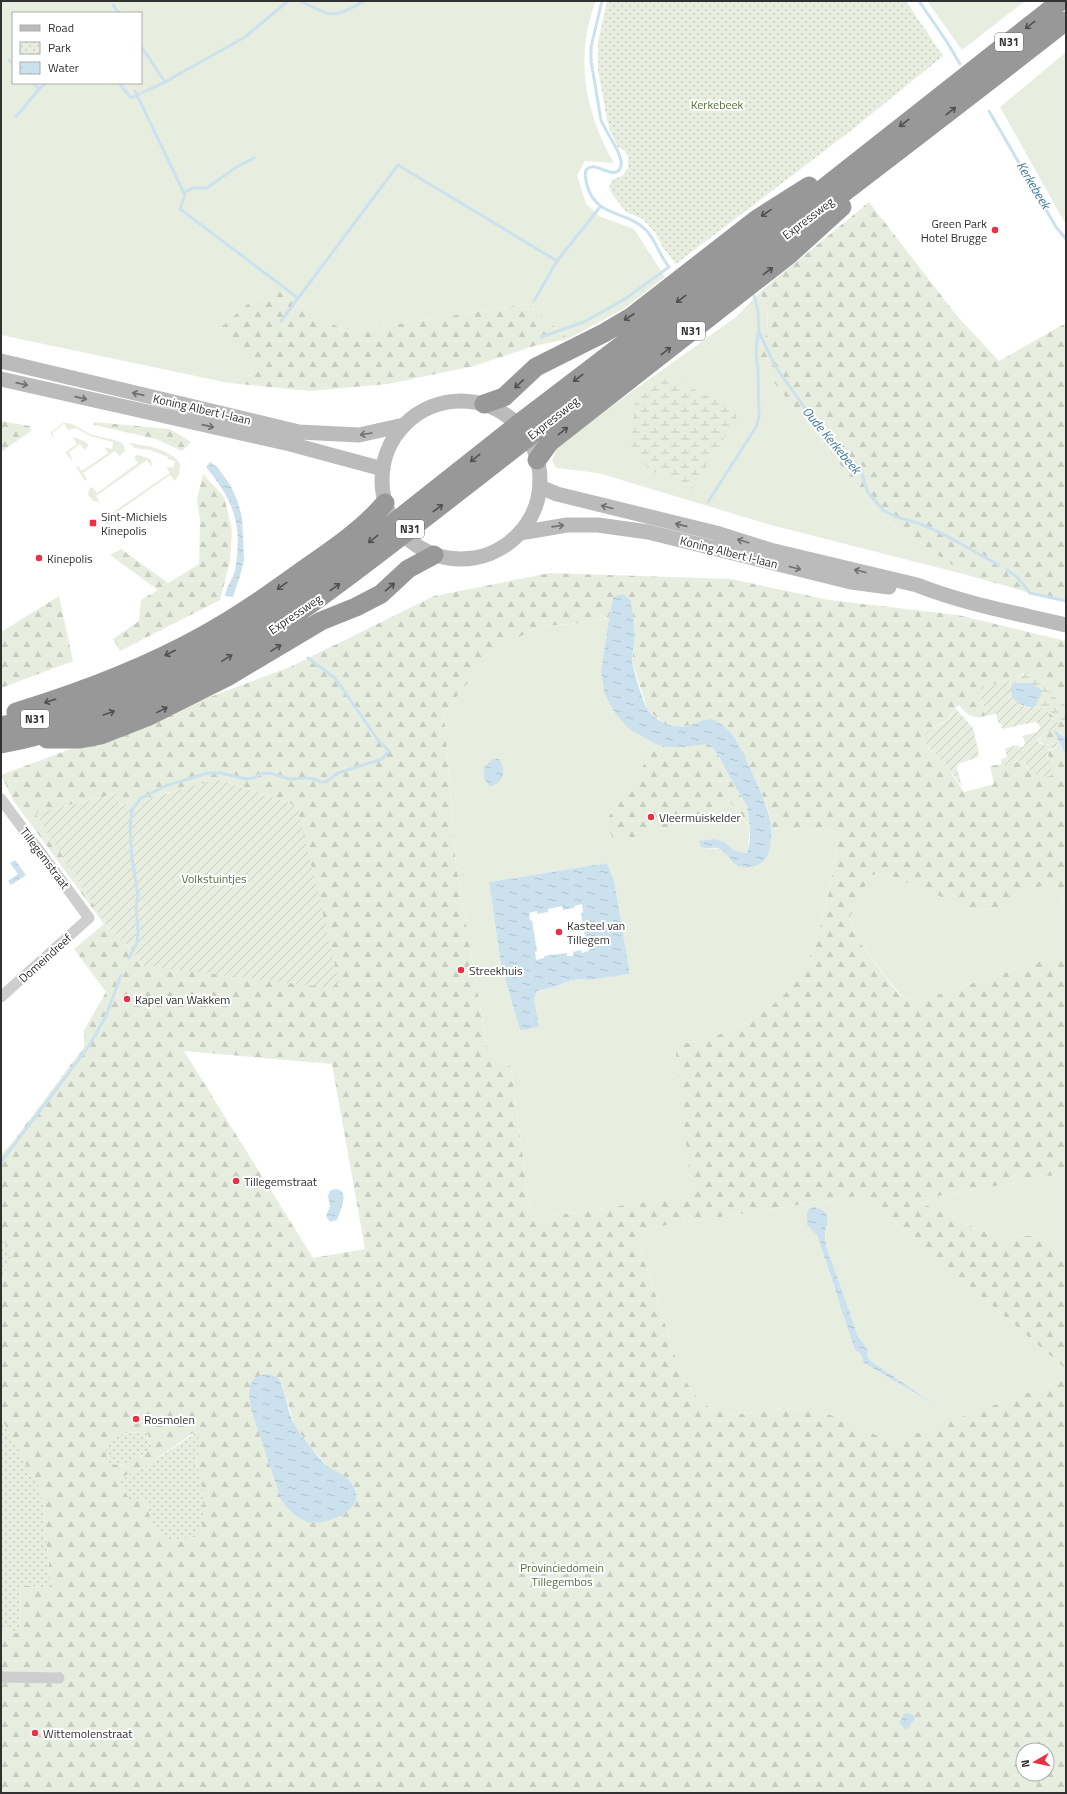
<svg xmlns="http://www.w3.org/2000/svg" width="1067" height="1794" font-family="'Titillium Web',sans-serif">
  <defs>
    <pattern id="forest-firs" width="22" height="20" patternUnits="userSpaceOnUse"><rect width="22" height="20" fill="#e8eedf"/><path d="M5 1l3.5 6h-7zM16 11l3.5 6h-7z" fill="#c7cdc0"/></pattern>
    <pattern id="wetland-marsh" width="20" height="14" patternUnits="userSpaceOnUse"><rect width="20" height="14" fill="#e8eedf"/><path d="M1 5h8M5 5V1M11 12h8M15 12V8" fill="none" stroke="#c7cdc0"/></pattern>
    <pattern id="park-dots" width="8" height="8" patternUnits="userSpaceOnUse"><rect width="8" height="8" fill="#e8eedf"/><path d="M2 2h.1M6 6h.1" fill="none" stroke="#c7cdc0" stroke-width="1.8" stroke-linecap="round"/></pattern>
    <pattern id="garden-furrows" width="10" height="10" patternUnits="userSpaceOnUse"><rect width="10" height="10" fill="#e8eedf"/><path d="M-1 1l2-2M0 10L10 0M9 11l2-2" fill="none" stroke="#c7cdc0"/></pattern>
    <pattern id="water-ripples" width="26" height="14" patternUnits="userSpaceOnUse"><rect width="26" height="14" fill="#cbe2ee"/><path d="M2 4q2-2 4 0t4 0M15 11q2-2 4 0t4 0" fill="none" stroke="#afc2cd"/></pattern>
  </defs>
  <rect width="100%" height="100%" fill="#fff"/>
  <path fill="#e8eedf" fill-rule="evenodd" d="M1,1h595c-22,55 -11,112 18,162l-29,-2 -8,14 9,29 13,12 35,13 31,48 -40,31 -57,31 -40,-35 -182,28 -68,-42 -28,12 -32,29 18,21 24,19 -31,12 -228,-48zM13,13h128v70h-128z
    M927,1h98l-63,49z
    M1066,52v173l-66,-118z
    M760,292l7,17 1,22 -8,16v18l123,153 84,57 -196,-50 -173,-52 -42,-5 -4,-8 7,-16 177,-127z
    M63,423c11,-1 19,8 29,12 9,3 25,3 32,10l1,6 -5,5 -5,-5 -32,22 4,6 -2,2 -9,-14 2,-1 4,5 26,-18 -4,-6 8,2 1,-7 -23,-6 -14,-8 -8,2 -4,-6 -12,9 3,5 -4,-3v-3z
    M75,437l12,6 1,3 -3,4 -5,-6 -11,8 3,7 -1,1 -6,-8 12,-8 -4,-6z
    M129,443c15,2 43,6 51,21l-1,11 -4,6 -5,-6 -61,43 4,6 -5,1 -5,-6 67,-46 -4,-7 7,2 2,-7 -7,-2v-2l-18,-7 -16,-2z
    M138,455l13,4 1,6 -1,1 -4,-6 -51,36 4,6 -7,-1 -5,-6 1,-6 3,-2 5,6 41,-30 -4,-6z
    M609,618l-8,54 44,65 12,8 -51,76 23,20 35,-13 47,-14 18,-14 21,28 -3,25 -14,-3 -8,-8 -26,-1 1,5c7,5 16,0 23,5 3,3 6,8 9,11l39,-20v-14l68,4c-6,41 -13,85 -29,124 -2,7 -9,14 -13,20 -5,7 -9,15 -14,20 -30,28 -69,44 -109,49l2,8 17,142 -162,24 -20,-152 -16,-9 -8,-11 -31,-182 -12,-152 32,-41 35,-31 30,-15 30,-2zM607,863l7,17 16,94 -40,6 -11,-1 -10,2 -12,5 -20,5 -17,39 -19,-65 -12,-83z
    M877,873l11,2 85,35c26,2 32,-8 54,-19 8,-4 18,-6 27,-8l12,24v46l-148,48 -18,-6 -45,-59 -5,-19 20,-42z
    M1066,1173v87l-28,-25 -34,3 -23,-7 -65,-31z
    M863,1195l203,174v10l-176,65 -49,-27 -49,-9 -61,7 -29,-11 -21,-29 -46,-145zM827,1227l-2,9 1,9 32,91 10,14 -1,5 4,6 69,47 -76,-45 -30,-75 -17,-53 -4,-6z"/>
  <path fill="url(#forest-firs)" fill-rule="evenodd" d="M869,202l88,114 42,45 67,-38v278l-36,-8 -63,-18 -84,-57 -123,-153v-18l8,-16 -1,-22 -7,-17z
    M278,290l68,42 182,-28 40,35 -34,7 -60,20 -86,18 -78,7 -81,-8 31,-12 -24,-19 -19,-21 33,-29z
    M1,421l29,5 1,5 -30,21z
    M94,422l76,7 21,13 -9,9 -26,-12 -62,-14z
    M203,474l21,23 8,33 -2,31 -10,39 -100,51 -7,-12 26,-18 2,-21 17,-10 -48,-35 11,-6 47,34 31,-19 1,-44 -3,-21z
    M550,573l181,6 98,21 129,15 108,26v65l-16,-13 -9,-14 -18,-6 -7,8h-10l-25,6 4,29c-13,3 -18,-1 -26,-11l-4,3 -8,12 -14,8 -8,17 22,21 17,26 30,-8 -4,-18 33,-5 5,8 21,-3 -1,-15 12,-5 6,9v152l-12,-24c-9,2 -19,4 -27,9 -22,10 -28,20 -54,18l-85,-35 -11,-2 -7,3 -20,41 5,19 44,59 19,6 148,-48v220l-150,27 65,31 23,7 34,-3 28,25v109l-203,-174 -228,35 46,145 21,29 29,11 61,-7 49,9 50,26 175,-64v414h-1065v-166l18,7 1,-49 31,3 -9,-95 -41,-75v-134l11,-31 -11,-15v-83l14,-16 69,-92v-17l22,-38 -32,-43 30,-25 -91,-124 -12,-25 289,-108 144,-71zM613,597l18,4 4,34 -3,26 15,48 17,15 15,3 12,-2 11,-4 38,28 18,36 10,25 3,18 68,4c-6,41 -13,85 -29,124 -3,7 -9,14 -13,20 -5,7 -9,15 -14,20 -30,28 -69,44 -109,49l2,8 16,142 -161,24 -20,-152 -16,-9 -8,-11 -31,-182 -12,-152 32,-41 35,-31 30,-15 30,-2 38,-6zM220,780l70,23 8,7 -154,156 -20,-25 -16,-14 -72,-114 79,-19 6,12 31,-8 13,-5zM184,1051l148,13 33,185 -52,9zM282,1384l13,43 30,37 27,19 4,7v8l-105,-89 -2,-21zM147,1432l5,16 -10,8 -23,10 5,-33zM193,1433l6,20 -3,7c6,23 10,48 4,71l-48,-6 -4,-18 -8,-9 -15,-6 -8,-10 5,-5 23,-10zM1023,1750h24v24h-24z
    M59,596l14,65 -72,27v-56z
    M1048,712l18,13v13l-8,-7 1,11 -13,3 -8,-4 8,-9 5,-4 2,-8 -4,-1z
    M709,744l10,12 10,20 18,30 3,22 -21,-28 -18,14 -47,14 -35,13 -17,-4 -6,-16 51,-76 19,3z"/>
  <path fill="url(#wetland-marsh)" d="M663,374l77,38 -51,82 -21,-22 -17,1 -20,-28 4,-43z
    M1026,672l12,3 12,18 16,13v19l-27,-18h-13l-14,-23z"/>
  <path fill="url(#park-dots)" d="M607,1h299l37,55 -90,73 -177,135 -13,-16 -7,-14 -13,-15 -17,-7 -14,-18 -3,-6 3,-8 10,-4 6,-8v-11l-3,-6 -7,-4 -7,-14 -4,-13 -9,-50v-28z
    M1,1238l11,15 -11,31z
    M1,1418l41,75 9,95 -31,-3 -1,49 -18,-7z
    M147,1432l5,16c-12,9 -31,24 -45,13 -7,-29 20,-28 40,-29z
    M197,1432h1l1,21 -3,7c6,23 10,48 5,71l-9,6 -22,3 -15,-10 -3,-5 -4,-18 -8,-9 -9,3 -14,-19 5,-5 23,-10z"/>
  <path fill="url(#garden-furrows)" d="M1006,681h10c-10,9 -2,23 10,26 3,1 7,-1 10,0 4,0 8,3 12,5l1,6 10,5 1,1 -3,3 -11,5 -8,8 1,3 7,2 13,-3 1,4c-4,3 -9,1 -12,5 -2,8 6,19 3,25l-6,1 -14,-5 -8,-11 -9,1 -12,4 -1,-7 6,-2 -2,-9 13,-3 1,2h4l2,-4 -2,-7 14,-4 3,-4 -1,-3 -3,-3 -34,7v-4l-4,-2 -2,-9 -11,2 -2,-15 -6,-8 4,-2v-4z
    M955,708l18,20 6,26 -1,3 -20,7 -1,4 5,19 -15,-21 -24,-24c1,-13 16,-15 24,-22 4,-3 5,-7 8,-12z
    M220,780l70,23 8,7 41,172 -7,6 -188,-22 -20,-25 -16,-14 -73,-114 81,-19 5,12 78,-22z"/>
  <path fill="url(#water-ripples)" fill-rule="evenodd" d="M210,462l8,6 13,18 6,14 5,17 2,43 -4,16 -7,21 -8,-1c1,-9 8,-17 10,-26 8,-45 -1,-69 -29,-103z
    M623,594l8,7c1,11 3,22 4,33 0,9 -3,18 -3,27 1,7 12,45 16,49 10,13 26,20 43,15 7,-2 14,-7 23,-5 4,1 9,6 12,8 9,8 16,23 21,34 7,15 15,31 20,47 6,17 9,54 -15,58 -23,4 -21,-15 -35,-19 -6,-1 -12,2 -17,-2l-1,-5 16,-2 10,3 8,8 14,3 3,-14v-11l-3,-22 -18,-30 -10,-20 -10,-12 -33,4 -19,-3 -29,-17 -13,-15 -10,-18 -4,-23 8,-54 4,-21z
    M1020,683h12l9,7v5l-6,12c-12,1 -25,-5 -24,-20l1,-3z
    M1055,730l11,8v17c-6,-8 -7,-16 -12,-23z
    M493,759h6c8,10 5,25 -9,27 -6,-5 -7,-11 -6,-19z
    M15,860l11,15 -15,10 -3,-4 10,-7 -8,-11z
    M607,863l7,17 16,94 -40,6 -11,-1 -10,2 -12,5 -20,5 -3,8 5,28 -19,3 -19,-65 -12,-83zM582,904l1,8 -2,1 5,30h2l1,8 -8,2v-3l-8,2v4h-6v-3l-23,3v2l-8,2 -1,-8 2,-1 -5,-31 -2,1 -1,-8 8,-2v3l11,-2v-3l14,-3 1,4 11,-2v-2z
    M335,1189c16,1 5,22 2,31l-7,2 -4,-6 4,-10 -2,-10 2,-5z
    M815,1207c19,6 11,15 10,29 0,3 1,6 1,9l32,91 10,14 -1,5 4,6 69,47 -76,-45 -4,-10 -5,-3 -38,-115 -10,-10v-13l3,-4z
    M269,1374l8,3c8,11 9,24 13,37 4,13 13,23 21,33 4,6 9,12 14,17 10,8 25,12 30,25 9,22 -30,37 -47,33 -12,-4 -21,-13 -27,-23l-30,-90c-3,-18 -5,-33 18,-35z
    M907,1713l7,2 1,4 -8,10h-2l-6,-6 5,-9z"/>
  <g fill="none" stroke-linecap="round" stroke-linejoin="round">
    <path stroke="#cbe2ee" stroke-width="3" d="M300,1c34,16 31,18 65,0
      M919,1l28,41 13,22
      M113,5l6,8
      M9,60l4,4
      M165,82l80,-45 43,-36
      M33,83l6,6 7,-6
      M119,83l12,15 34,-16 -24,-36
      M135,91l50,104 -5,14 118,89
      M989,111l67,116 10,12
      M16,117l23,-28
      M184,192l10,-4h13l28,-20 19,-10
      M754,296l4,15 1,21 16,34 42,59 44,45 6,21 16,19 13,7 22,6 25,11 56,31
      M534,301l23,-40 43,-54
      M281,321l117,-156 159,96
      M541,337l43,-15 41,-23 44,-32c-9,-11 -13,-26 -23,-37 -20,-20 -50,-12 -59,-45 -1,-5 -3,-9 -1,-15 2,-2 4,-4 8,-3 8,0 23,13 27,-1 3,-10 -16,-35 -20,-46l-10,-59v-14l11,-46
      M708,502l48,-75 3,-10 -1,-46 -2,-17 2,-21
      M1007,570l10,7 13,16 36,8
      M129,958l8,-15 1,-12 -2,-24 2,-12 -6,-36 -2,-32 2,-17 8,-11 25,-13 43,-13h12l27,6 7,-1 6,-4 10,-1 19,6 19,-1 6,1 6,3h6l12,-9 44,-14 7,-8 -11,-11 -43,-62 -27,-20
      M1,1162l88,-116 17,-30 15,-41"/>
    <path stroke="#cecece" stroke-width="11" d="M1,799l88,119 -88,79
      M1,1677l58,1"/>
    <path stroke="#bbb" stroke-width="15" d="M1,361l298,71 60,3 45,-10
      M1,379l289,65 93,25
      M382 480a79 79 0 1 1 158 0a79 79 0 1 1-158 0Z
      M540,487l17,7 159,39 54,17 147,35c48,19 99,28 149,40
      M520,533l47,-8h31l50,7 203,50 38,5"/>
    <path stroke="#989898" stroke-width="19" d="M484,404l20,-7 32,-30 68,-34 27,-16 126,-98 52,-33
      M537,460l13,-18 239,-187 53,-48
      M16,712c65,-20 129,-44 188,-77 35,-19 67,-42 99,-65 29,-20 59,-40 82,-67
      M1,726l67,-15 29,-9 75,-31 41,-21 121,-80 183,-145 195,-149 349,-275
      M47,739h33l21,-4 46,-18 80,-40 94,-56 35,-14 25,-13 27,-25 26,-14
      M1,744c32,-6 63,-15 94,-26 43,-16 85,-33 125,-56 70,-39 133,-89 197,-138 72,-56 144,-112 216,-168 143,-113 289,-222 433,-335"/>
  </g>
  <defs><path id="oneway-shaft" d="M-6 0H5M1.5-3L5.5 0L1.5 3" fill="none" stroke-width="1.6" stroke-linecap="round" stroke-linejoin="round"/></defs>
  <g stroke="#505050">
    <use href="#oneway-shaft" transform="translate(1030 25) rotate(142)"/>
    <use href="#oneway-shaft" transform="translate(951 111) rotate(-38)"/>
    <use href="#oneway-shaft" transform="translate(904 123) rotate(142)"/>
    <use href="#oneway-shaft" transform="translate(766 213) rotate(146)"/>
    <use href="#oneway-shaft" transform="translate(768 271) rotate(-37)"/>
    <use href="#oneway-shaft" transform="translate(681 299) rotate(143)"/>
    <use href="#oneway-shaft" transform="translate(629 317) rotate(147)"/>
    <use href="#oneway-shaft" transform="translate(666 351) rotate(-38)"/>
    <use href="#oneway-shaft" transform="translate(578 378) rotate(143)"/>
    <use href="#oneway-shaft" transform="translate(519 384) rotate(137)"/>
    <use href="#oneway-shaft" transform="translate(563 431) rotate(-38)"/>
    <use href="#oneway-shaft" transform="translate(475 458) rotate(142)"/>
    <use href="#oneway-shaft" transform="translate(438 508) rotate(-37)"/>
    <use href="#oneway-shaft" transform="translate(373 539) rotate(142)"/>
    <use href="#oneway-shaft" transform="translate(282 586) rotate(144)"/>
    <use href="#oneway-shaft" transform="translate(335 587) rotate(-36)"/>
    <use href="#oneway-shaft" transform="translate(390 587) rotate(-41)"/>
    <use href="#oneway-shaft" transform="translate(276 648) rotate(-31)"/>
    <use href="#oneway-shaft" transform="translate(170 653) rotate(153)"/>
    <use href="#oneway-shaft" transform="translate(227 658) rotate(-31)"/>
    <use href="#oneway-shaft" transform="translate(50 701) rotate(161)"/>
    <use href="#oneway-shaft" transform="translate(162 710) rotate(-26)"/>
    <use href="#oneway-shaft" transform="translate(109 713) rotate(-20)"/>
  </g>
  <g stroke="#6f6f6f">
    <use href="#oneway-shaft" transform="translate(22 384) rotate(13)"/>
    <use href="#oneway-shaft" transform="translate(138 394) rotate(-167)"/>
    <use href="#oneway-shaft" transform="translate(81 398) rotate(13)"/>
    <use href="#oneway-shaft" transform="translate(208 426) rotate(13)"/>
    <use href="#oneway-shaft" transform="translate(366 434) rotate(171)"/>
    <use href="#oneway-shaft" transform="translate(607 507) rotate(-166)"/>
    <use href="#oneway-shaft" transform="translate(681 525) rotate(-167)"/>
    <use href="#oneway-shaft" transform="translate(558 526) rotate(-8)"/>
    <use href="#oneway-shaft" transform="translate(743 541) rotate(-163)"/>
    <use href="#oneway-shaft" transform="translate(795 568) rotate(14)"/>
    <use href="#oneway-shaft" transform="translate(860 571) rotate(-166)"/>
  </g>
  <g fill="#ec2f45" stroke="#fff" stroke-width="1.5">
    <circle cx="995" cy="230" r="4"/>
    <rect x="89" y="519" width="8" height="8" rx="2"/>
    <circle cx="39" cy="558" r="4"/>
    <circle cx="651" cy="817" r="4"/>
    <circle cx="559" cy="932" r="4"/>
    <circle cx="461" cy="970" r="4"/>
    <circle cx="127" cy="999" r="4"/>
    <circle cx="236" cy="1181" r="4"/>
    <circle cx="136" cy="1419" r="4"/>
    <circle cx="35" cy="1733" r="4"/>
  </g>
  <g text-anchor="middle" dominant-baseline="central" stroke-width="4" stroke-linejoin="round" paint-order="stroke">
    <g fill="#fff" stroke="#6f6f6f" stroke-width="1">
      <rect x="995" y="33" width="28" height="18" rx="3"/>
      <rect x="677" y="322" width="28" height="18" rx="3"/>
      <rect x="396" y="520" width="28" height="18" rx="3"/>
      <rect x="21" y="710" width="28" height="18" rx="3"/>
    </g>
    <g font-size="11" font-weight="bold" fill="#313131">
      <text x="1009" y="42">N31</text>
      <text x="691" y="331">N31</text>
      <text x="410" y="529">N31</text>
      <text x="35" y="719">N31</text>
    </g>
    <g font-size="12" fill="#566f3c" stroke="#fff">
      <text x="717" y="104">Kerkebeek</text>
      <text x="214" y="878">Volkstuintjes</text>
      <text x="562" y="1567">Provinciedomein<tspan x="562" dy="14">Tillegembos</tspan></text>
    </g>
    <g font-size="12" fill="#313131" stroke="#fff">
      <text transform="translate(808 218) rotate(-37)">Expressweg</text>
      <text transform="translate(202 409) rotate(13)">Koning Albert I-laan</text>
      <text transform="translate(553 418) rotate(-38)">Expressweg</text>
      <text transform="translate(729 552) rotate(14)">Koning Albert I-laan</text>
      <text transform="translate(295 614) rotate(-34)">Expressweg</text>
      <text transform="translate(45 858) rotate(53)">Tillegemstraat</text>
      <text transform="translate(45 958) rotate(-42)">Domeindreef</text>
    </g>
    <g font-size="12" fill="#313131" stroke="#fff" text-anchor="start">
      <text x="987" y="223" text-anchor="end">Green Park<tspan x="987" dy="14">Hotel Brugge</tspan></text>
      <text x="101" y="516">Sint-Michiels<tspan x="101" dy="14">Kinepolis</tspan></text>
      <text x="47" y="558">Kinepolis</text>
      <text x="659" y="817">Vleermuiskelder</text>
      <text x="567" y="925">Kasteel van<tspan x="567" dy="14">Tillegem</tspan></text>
      <text x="469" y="970">Streekhuis</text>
      <text x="135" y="999">Kapel van Wakkem</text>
      <text x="244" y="1181">Tillegemstraat</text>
      <text x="144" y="1419">Rosmolen</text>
      <text x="43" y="1733">Wittemolenstraat</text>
    </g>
    <g font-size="13" font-style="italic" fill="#3b7898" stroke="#fff">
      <text transform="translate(1034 185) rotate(59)">Kerkebeek</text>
      <text transform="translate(832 440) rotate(50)">Oude Kerkebeek</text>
    </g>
  </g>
  <rect width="1067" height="1794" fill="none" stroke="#313131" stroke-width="4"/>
  <rect x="12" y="12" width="130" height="72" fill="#ffffff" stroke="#adadad"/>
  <rect x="20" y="25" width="20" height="6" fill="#bbbbbb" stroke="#adadad"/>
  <text x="48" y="32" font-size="12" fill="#313131">Road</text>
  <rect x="20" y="42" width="20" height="12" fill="url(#park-dots)" stroke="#adadad"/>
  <text x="48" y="52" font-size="12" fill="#313131">Park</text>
  <rect x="20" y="62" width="20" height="12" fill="url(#water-ripples)" stroke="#adadad"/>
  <text x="48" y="72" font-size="12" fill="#313131">Water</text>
  <g transform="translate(1035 1762) rotate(261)"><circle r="19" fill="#ffffff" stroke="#adadad"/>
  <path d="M0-3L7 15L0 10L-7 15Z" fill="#ec2f45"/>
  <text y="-6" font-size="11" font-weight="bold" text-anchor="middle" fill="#313131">N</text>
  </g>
</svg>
